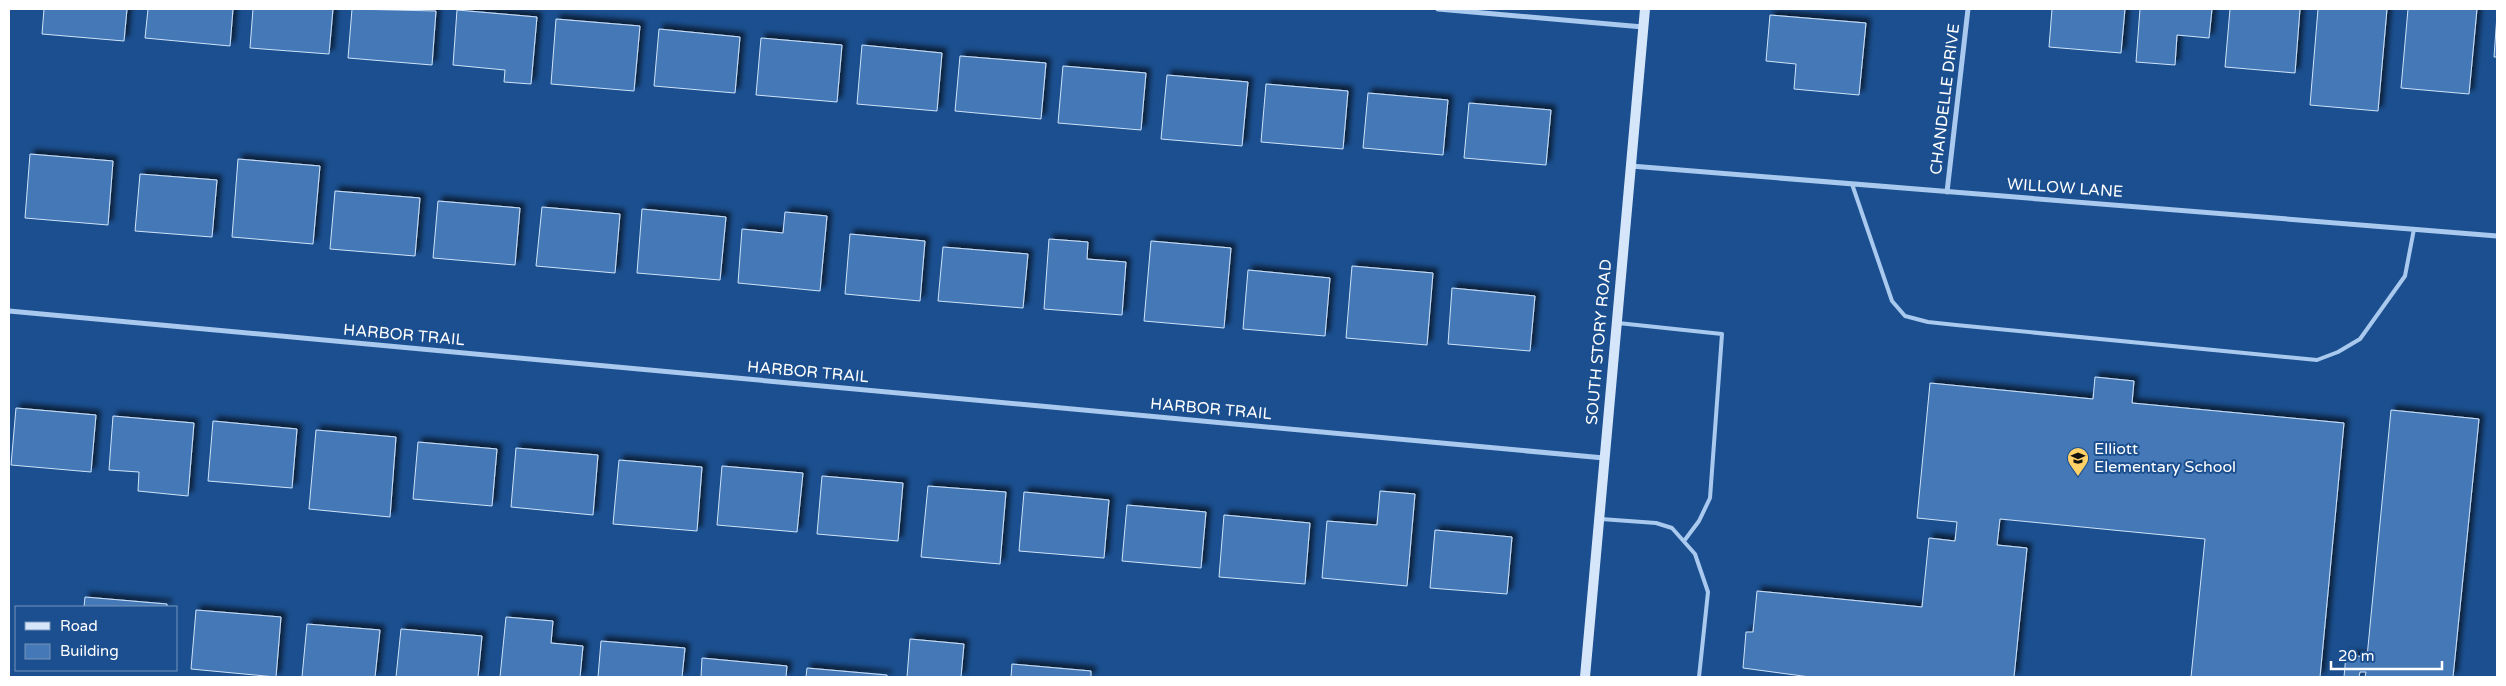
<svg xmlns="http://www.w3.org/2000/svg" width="2506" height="686" font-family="'Varela Round',sans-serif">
  <defs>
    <filter id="shadow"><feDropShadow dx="4.5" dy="-4.5" stdDeviation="2.5" flood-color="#0009"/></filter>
  </defs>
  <rect width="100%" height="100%" fill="#1b4f8f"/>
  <path fill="#4478b7" stroke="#cfe3fa" filter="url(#shadow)" d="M44,9h83l-3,32 -82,-7z
    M148,9h85l-3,37 -85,-8z
    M253,9h80l-4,45 -79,-6z
    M352,9l84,2 -4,54 -84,-7z
    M2052,9h73l-4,44 -72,-6z
    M2140,9h72l-3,29 -32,-3 -2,30 -39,-3z
    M2230,9h70l-5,64 -70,-6z
    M2318,9h69l-9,102 -68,-6z
    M2408,9h69l-8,85 -68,-6z
    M457,10l80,7 -6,67 -27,-2 1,-12 -52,-5z
    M1770,15l96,8 -7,72 -65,-6 2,-25 -30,-3z
    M2497,15v42h-3z
    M556,19l84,7 -6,65 -83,-7z
    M659,29l81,8 -5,56 -81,-7z
    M761,38l81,7 -5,57 -81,-7z
    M862,45l80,8 -5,58 -80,-7z
    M960,56l86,7 -5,56 -86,-8z
    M1063,66l83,7 -5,57 -83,-7z
    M1167,75l81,7 -6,64 -81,-7z
    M1266,84l82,7 -5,58 -82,-7z
    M1368,93l80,7 -5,55 -80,-7z
    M1469,103l82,7 -5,55 -82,-7z
    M30,154l83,7 -5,64 -83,-7z
    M238,159l82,7 -7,78 -81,-7z
    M140,174l77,6 -5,57 -77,-6z
    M335,191l85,7 -5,58 -85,-7z
    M438,201l82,7 -5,57 -82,-7z
    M542,207l78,7 -5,59 -79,-7z
    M642,209l84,8 -6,63 -83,-7z
    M785,212l42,4 -7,75 -82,-8 4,-54 41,4z
    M850,234l75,7 -5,60 -75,-7z
    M1049,239l39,3 -1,17 39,3 -4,53 -78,-6z
    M1151,241l80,7 -7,80 -80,-7z
    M943,247l85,7 -5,54 -85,-7z
    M1352,266l81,7 -6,72 -81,-7z
    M1248,270l82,8 -5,58 -82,-7z
    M1452,288l83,8 -5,55 -82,-7z
    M2095,377l39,4 -2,22 212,20 -24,254h-129l14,-138 -205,-20 -3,26 30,3 -13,129h-204l-67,-9 3,-36h7l4,-41 165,16 7,-69 26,3 2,-19 -40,-4 13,-135 163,16z
    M16,408l80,7 -5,57 -80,-7z
    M2391,410l88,9 -26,258h-88l1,-5h-6l-1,5h-15l2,-22 21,2z
    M113,416l81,7 -6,73 -50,-5 1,-19 -30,-2z
    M213,421l84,8 -5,59 -84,-7z
    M316,430l80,7 -6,80 -81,-8z
    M418,442l79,7 -5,57 -79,-7z
    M516,448l82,7 -5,60 -82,-8z
    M619,460l83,7 -5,64 -84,-7z
    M722,466l81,7 -6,59 -80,-7z
    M822,476l81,7 -5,58 -81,-7z
    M928,486l78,6 -6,72 -79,-7z
    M1380,491l35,3 -8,92 -85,-8 5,-57 50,4z
    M1024,492l85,8 -5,58 -85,-7z
    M1127,505l79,7 -5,56 -79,-7z
    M1224,515l86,8 -5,61 -86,-7z
    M1435,530l77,7 -5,57 -77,-6z
    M85,597l82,7v3h-83z
    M196,610l85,7 -5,60 -85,-8z
    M506,617l47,4 -2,22 32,3 -3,31h-80z
    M307,624l73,6 -5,47h-73z
    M401,629l81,7 -4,41h-82z
    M910,639l54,5 -3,33h-54z
    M601,641l84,7 -3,29h-84z
    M702,658l85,8 -1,11h-85z
    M1012,664l79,7v6h-80z
    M807,668l80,7v2h-81z"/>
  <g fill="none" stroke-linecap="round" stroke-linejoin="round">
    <path stroke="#a9c9ee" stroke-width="4" d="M1852,184l40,117 13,15 23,6 28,3 361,35 21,-8 22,-13 45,-63 9,-47
      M1618,323l104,11 -12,164 -11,23 -15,20
      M1601,519l55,4 16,5 23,26 13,38 -9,85"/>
    <path stroke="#a9c9ee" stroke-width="5" d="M1438,9l205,18
      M1631,166l866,70
      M1947,192l21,-183
      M9,311l1595,147"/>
    <path stroke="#d6e6fa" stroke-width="10" d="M1585,677l60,-668"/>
  </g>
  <defs>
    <g id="school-pin" transform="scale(1.125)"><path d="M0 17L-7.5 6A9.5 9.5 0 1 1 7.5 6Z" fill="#ffd166" stroke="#1b4f8f"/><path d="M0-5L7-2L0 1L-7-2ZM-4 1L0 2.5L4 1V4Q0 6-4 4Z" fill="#111"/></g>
  </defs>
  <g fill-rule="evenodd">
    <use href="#school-pin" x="2078" y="458"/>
  </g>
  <g text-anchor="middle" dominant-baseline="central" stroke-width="4" stroke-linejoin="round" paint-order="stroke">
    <g font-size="16" fill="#fff" stroke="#1b4f8f">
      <text transform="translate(1945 99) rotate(-83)">CHANDELLE DRIVE</text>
      <text transform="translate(2065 188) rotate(4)">WILLOW LANE</text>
      <text transform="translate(404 335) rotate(5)">HARBOR TRAIL</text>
      <text transform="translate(1599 342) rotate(-85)">SOUTH STORY ROAD</text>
      <text transform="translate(808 372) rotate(5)">HARBOR TRAIL</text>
      <text transform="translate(1211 409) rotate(5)">HARBOR TRAIL</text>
    </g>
    <g font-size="16" fill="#fff" stroke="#1b4f8f" text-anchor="start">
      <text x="2094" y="449">Elliott<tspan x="2094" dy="18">Elementary School</tspan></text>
    </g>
  </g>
  <rect width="2506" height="686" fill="none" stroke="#ffffff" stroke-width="20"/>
  <rect x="15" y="606" width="162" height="65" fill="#1b4f8f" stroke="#7695bc"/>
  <rect x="25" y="622" width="25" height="8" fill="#d6e6fa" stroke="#7695bc"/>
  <text x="60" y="631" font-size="15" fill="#ffffff">Road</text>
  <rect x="25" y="644" width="25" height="15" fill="#4478b7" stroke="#7695bc"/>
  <text x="60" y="656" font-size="15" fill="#ffffff">Building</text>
  <path d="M2331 661v8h111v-8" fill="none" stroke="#ffffff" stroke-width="2.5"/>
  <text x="2338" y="661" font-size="15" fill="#ffffff" stroke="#1b4f8f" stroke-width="4" paint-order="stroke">20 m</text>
</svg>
